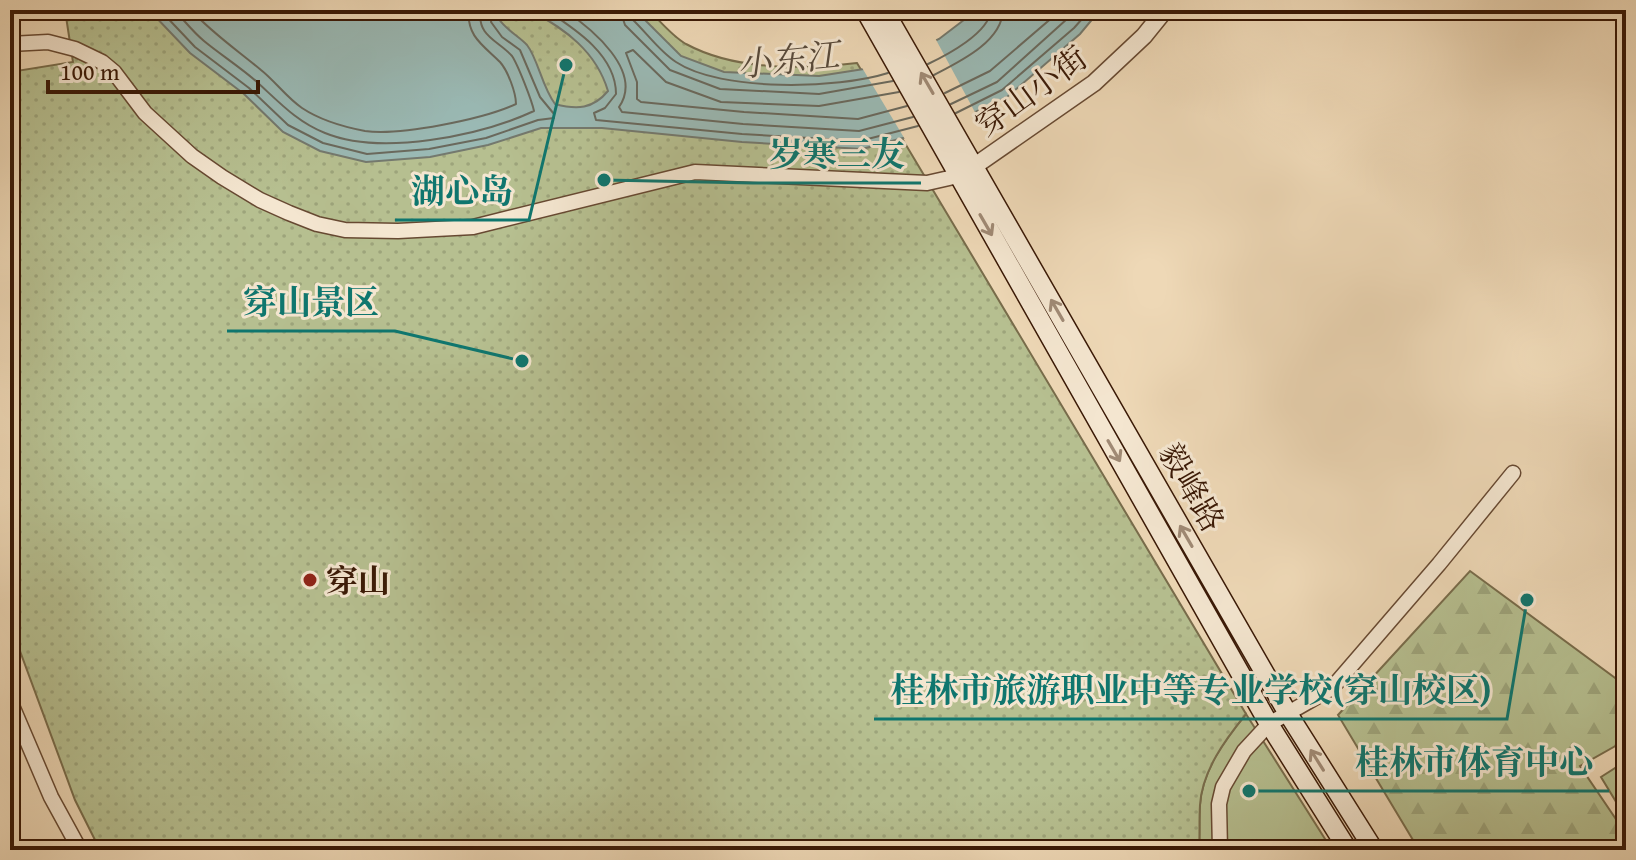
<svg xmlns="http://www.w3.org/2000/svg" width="1636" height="860" font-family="'Gentium Book Plus','Noto Serif SC',serif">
  <defs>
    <pattern id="forest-firs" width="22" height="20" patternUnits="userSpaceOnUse" patternTransform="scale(2)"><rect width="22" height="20" fill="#b6bf90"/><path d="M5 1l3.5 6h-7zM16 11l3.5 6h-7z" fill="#9da47b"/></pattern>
    <pattern id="park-dots" width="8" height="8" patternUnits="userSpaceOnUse" patternTransform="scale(2)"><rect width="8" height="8" fill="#b6bf90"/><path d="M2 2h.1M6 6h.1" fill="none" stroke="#9da47b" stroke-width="1.8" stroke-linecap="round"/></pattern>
  </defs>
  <rect width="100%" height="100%" fill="#eed8b6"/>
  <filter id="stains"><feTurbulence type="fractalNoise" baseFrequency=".0025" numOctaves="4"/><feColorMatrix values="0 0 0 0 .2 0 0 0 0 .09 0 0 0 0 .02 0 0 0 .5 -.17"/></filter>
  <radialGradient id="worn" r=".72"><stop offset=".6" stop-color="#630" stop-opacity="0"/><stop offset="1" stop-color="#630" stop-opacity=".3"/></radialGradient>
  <path fill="#b6bf90" stroke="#786c4b" stroke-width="2" d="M1246,714l86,136h-133c1,-15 0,-30 1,-45 2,-34 25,-66 46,-91z
    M1626,761v39l-8,5 -17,-28z"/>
  <path fill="url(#forest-firs)" stroke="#786c4b" stroke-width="2" d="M1470,571l156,115v54l-46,26 46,68v16h-207l-81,-135z"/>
  <path fill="url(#park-dots)" stroke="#786c4b" stroke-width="2" d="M65,10h584c11,11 23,26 37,34 50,27 115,25 171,19l389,651c-21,26 -44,57 -46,91 -1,15 0,30 -1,45h-1099l-25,-50 -65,-176v-552l63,-10z"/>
  <path fill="#9ab9b4" stroke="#74796e" stroke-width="2" d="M149,10h353l-4,8c9,13 21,18 29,27 11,14 15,42 28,59 22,6 38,5 53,-13 -12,-40 -43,-62 -78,-81h105l46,46 43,16 95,4 64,-10 56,-27 38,-29h123l-20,24 -73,63 -63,30 -82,22 -120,-7 -140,-14h-61l-53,17 -58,12 -64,5 -46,-11 -37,-19 -39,-38 -54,-41z"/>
  <path fill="#eed8b6" d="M934,36l43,80 -31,15 -40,10 -45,-75 20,-3z"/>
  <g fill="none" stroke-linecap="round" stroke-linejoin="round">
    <path stroke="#6a695d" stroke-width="2" d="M160,10l35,37 54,41 39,37 35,18 44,11 62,-5 57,-11 52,-18 16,-2v-4l-14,-17 -20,-47 -18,-13 -11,-15 2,-12
      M174,10c10,10 19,22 30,31 17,14 36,26 53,41 22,20 40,40 68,51 56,23 155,3 209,-22 -2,-10 -16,-46 -22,-55 -13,-15 -36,-20 -31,-46
      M191,10c21,23 46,40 70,60 14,11 26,28 41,38 18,12 42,19 63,23 35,5 119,-12 151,-27 0,-11 -8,-33 -16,-42 -16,-16 -34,-26 -31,-52
      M546,10c29,19 70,45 70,84l-11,14 -11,5 2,7 146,14 118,7 58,-15
      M564,10c27,18 80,61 55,97l3,5 121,12 116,7 54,-14
      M620,10l5,15 45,45 50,19 99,5 74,-13
      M630,10l2,9c14,13 28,33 44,43 45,30 162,27 212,11
      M928,64c19,-9 61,-31 63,-54
      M934,75c25,-13 68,-33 69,-65
      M899,92l-80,14 -98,-4 -55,-20 -33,-32 -7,3 11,29v17l4,3 103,10 114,7 49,-13
      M945,93l45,-22 71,-61
      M951,104l46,-22 80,-72
      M956,113l46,-23 72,-62 16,-18"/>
    <g stroke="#674932" stroke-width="17">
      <path id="minor" d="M10,44l38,-2 27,7 27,13 12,10 31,41 47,43 30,21 38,23 29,13 28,11 28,6 53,1 75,-4 222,-55 232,11 31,-7
        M10,701l41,96 29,53
        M1220,850l-1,-46 4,-17 21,-36 25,-27 63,-36 107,-124 74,-91"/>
    </g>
    <g stroke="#674932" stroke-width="19">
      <path id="tertiary" d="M966,172l128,-89 50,-47 21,-26"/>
    </g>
    <g stroke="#3a1906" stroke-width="21">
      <path id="secondary" d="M865,10l404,714 79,126
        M884,10l403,702 87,138"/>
    </g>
    <use href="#minor" stroke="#f4e6d0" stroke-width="14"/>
    <use href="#tertiary" stroke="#f4e6d0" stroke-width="16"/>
    <use href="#secondary" stroke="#f4e6d0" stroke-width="18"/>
  </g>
  <defs><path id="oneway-shaft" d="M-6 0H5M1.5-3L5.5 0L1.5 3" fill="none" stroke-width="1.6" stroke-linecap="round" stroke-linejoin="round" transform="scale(2)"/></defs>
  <g stroke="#a08a75">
    <use href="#oneway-shaft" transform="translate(927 83) rotate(-120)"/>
    <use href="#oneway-shaft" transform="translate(986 225) rotate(60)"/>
    <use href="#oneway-shaft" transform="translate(1057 310) rotate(-120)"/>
    <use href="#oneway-shaft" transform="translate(1114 451) rotate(60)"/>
    <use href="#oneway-shaft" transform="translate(1186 536) rotate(-120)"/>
    <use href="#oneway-shaft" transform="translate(1317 760) rotate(-122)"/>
  </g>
  <circle fill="#8f2418" stroke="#f4e6d0" stroke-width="3" cx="310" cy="580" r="8"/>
  <g text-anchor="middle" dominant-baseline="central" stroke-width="6" stroke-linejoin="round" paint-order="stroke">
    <g font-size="32" fill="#3a1906" stroke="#f4e6d0">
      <text transform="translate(1031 91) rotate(-36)">穿山小街</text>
      <text transform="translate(1192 487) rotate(60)">毅峰路</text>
    </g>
    <g font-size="32" font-weight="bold" fill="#3a1906" stroke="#f4e6d0" text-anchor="start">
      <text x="326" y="580">穿山</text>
    </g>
    <g font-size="34" font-style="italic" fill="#57493a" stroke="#f4e6d0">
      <text transform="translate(788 59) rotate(-6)">小东江</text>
    </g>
  </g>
  <path fill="none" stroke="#0f766e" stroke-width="3" d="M604 180L753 183H921M566 65L529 220H395M522 361L395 331H227M1527 600L1507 719H874M1249 791L1339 791H1609"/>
  <g fill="#0f766e" stroke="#f4e6d0" stroke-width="3">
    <circle cx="604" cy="180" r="8"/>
    <circle cx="566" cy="65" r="8"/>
    <circle cx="522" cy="361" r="8"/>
    <circle cx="1527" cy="600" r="8"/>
    <circle cx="1249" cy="791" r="8"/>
  </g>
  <g font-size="34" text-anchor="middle" font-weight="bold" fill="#0f766e" stroke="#f4e6d0" stroke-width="6" stroke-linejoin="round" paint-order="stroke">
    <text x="837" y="166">岁寒三友</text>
    <text x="462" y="203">湖心岛</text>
    <text x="311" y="314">穿山景区</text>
    <text x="1191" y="702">桂林市旅游职业中等专业学校(穿山校区)</text>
    <text x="1474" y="774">桂林市体育中心</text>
  </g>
  <rect width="1636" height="860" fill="none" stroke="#eed8b6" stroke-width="40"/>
  <rect x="12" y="12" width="1612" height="836" fill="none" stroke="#3a1906" stroke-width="4"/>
  <rect x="20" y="20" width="1596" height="820" fill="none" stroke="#3a1906" stroke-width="2"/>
  <path d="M48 80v12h210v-12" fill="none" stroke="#3a1906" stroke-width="4"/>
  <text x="60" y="80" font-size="24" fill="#3a1906" stroke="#f4e6d0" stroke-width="6" paint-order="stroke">100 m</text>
  <rect width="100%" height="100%" filter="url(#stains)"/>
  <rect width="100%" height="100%" fill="url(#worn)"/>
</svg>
